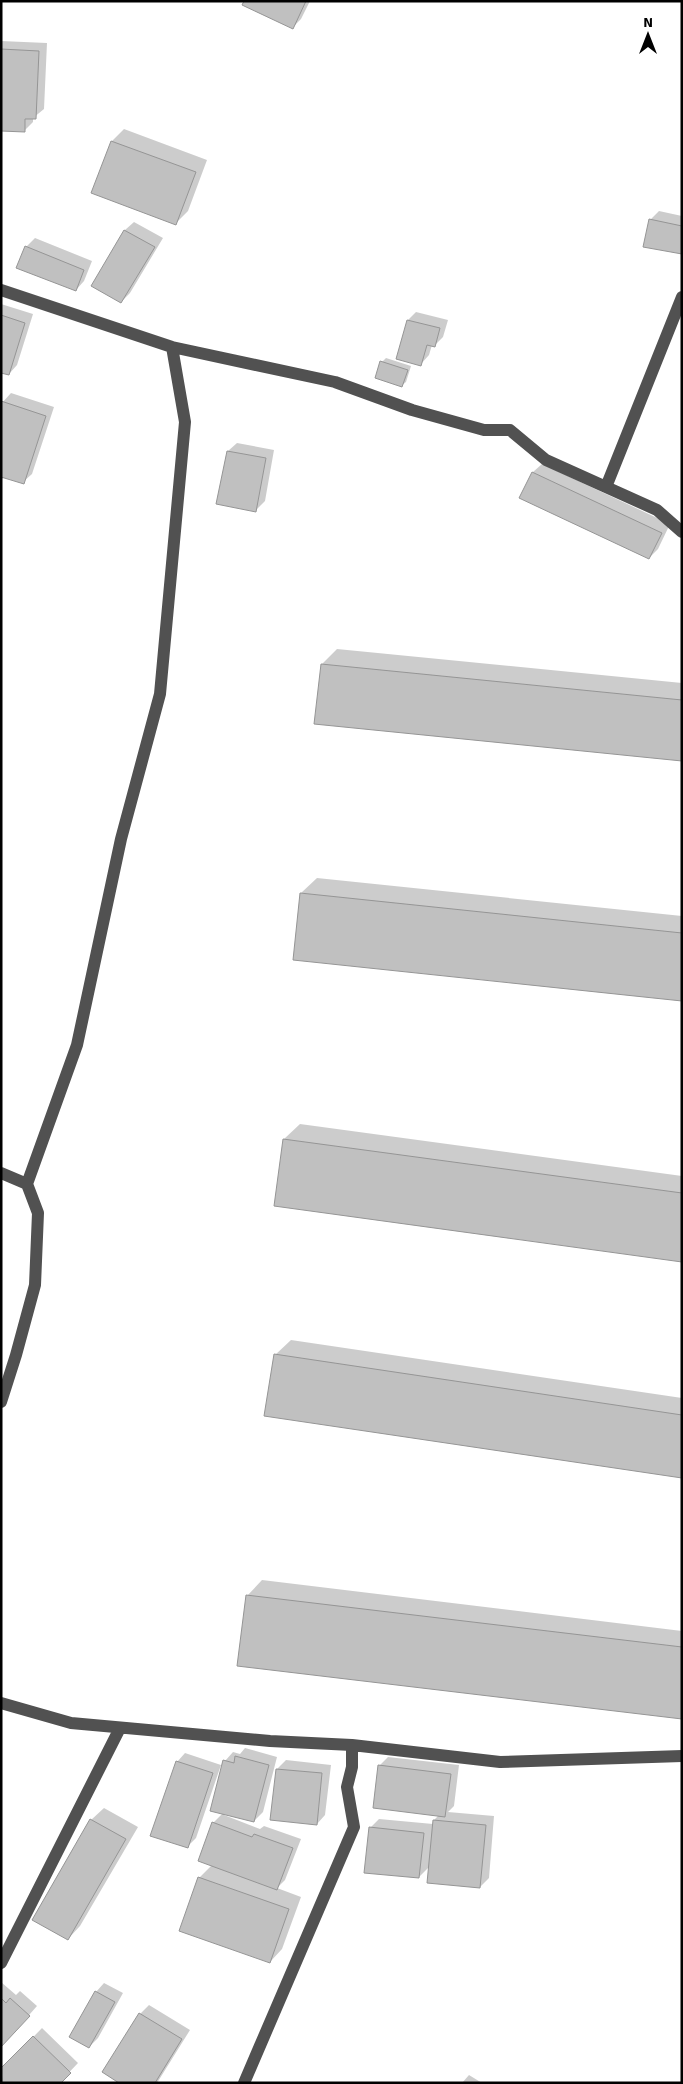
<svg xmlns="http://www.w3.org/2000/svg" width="683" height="2084" font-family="Signika,sans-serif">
  <rect width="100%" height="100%" fill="#fff"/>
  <path fill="#0003" d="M245,1h65l-9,18 -9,9z
    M1,41l46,2 -3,66 -11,9v4l-9,9 -23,-1z
    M124,129l83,31 -19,51 -12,12 -64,-82z
    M659,211l23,5v37l-32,-33z
    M134,222l29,16 -33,55 -9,9 -28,-17 32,-55z
    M35,238l57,23 -8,20 -8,9 -50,-43z
    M1,304l32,10 -16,51 -8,9 -8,-3z
    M416,312l32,8 -5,17 -9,9 -2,-1 -3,10 -8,9 -13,-44z
    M386,358l25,8 -5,16 -5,4 -19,-24z
    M11,393l43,14 -22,67 -9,8 -18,-6 -4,4v-76z
    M237,443l37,7 -9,51 -9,9 -28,-59z
    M542,464l128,60 -12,25 -9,9 -128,-60 12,-26z
    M337,649l345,34v76l-360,-95z
    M317,878l365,38v84l-381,-107z
    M300,1124l382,52v85l-407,-56 9,-66z
    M291,1340l391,58v78l-407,-121z
    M262,1580l420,51v87l-435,-122z
    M245,1748l32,9 -14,55 -9,9 -29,-8 -1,2 36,14 4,-3 37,13 -16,41 -8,8 24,9 -19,52 -12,13 -71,-84 13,-13 1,-42 10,-10 2,-52 8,-9 7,2z
    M185,1753l36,12 -25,73 -9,9 -10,-85z
    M388,1757l71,8 -5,41 -6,6 46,4 -5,62 -9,9 -50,-21 -11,11 -49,-49 9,-9 54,5 1,-4 5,-5 -60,-49z
    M286,1760l45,5 -6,50 -8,9 -40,-55z
    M104,1808l34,19 -58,99 -12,13 23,-119z
    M1,1982l15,13 4,-4 17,15 -36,41z
    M104,1983l19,10 -25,45 -9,9 7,-55z
    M149,2005l41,25 -33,53h-35l18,-69z
    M42,2028l36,35 -19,20h-58v-13z
    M469,2075l13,8h-20z"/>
  <path fill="#c0c0c0" stroke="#959595" d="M244,1h62l-13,28 -51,-24z
    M1,49l38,2 -3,68h-11v13l-24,-1z
    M111,141l85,31 -20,53 -85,-32z
    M649,219l33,7v28l-39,-7z
    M124,230l31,17 -34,56 -30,-17z
    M25,246l59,24 -8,21 -60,-23z
    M1,315l24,8 -16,52 -8,-2z
    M407,320l33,8 -5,19 -8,-2 -6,21 -25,-7z
    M380,361l28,9 -6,17 -27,-9z
    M1,401l45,15 -22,68 -23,-7z
    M227,451l39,7 -10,54 -40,-8z
    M532,472l130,61 -13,26 -130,-61z
    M321,664l361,36v61l-368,-37z
    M300,893l382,40v68l-389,-41z
    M283,1139l399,54v69l-408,-56z
    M274,1354l408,61v63l-418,-62z
    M246,1595l436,52v72l-445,-53z
    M235,1756l34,9 -15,57 -44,-11 13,-51 11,3z
    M176,1761l37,12 -25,75 -38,-12z
    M378,1765l73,9 -6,43 -72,-9z
    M276,1769l46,4 -5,52 -47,-5z
    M90,1819l36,20 -58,101 -36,-20z
    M433,1820l53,5 -6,63 -53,-5z
    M212,1822l40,15 2,-3 39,14 -16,42 -79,-29z
    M369,1827l55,6 -5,45 -55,-5z
    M198,1877l91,32 -19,54 -91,-32z
    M95,1991l20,11 -26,46 -20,-11z
    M1,1998l5,5 4,-5 20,18 -29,31z
    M139,2013l43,26 -27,44h-36l-17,-11z
    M33,2036l38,37 -10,10h-59l-1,-15z"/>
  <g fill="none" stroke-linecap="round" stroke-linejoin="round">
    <path stroke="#515151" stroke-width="12" d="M1,290l171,57 163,35 77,28 72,20h26l36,30 111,50 25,22
      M606,487l76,-190
      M1,1173l26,11 50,-139 44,-206 39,-145 25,-272 -13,-75
      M1,1402l15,-47 19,-70 3,-72 -11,-29
      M1,1703l70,20 199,18 82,4 148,17 182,-6
      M1,1963l119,-235
      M244,2083l110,-256 -7,-40 5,-20v-22"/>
  </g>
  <rect width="683" height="2084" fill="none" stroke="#000000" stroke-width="5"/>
  <g transform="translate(648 35)" stroke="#ffffff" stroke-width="4" paint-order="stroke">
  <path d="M0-4L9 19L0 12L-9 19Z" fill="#000000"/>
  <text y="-8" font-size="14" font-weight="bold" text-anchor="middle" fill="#000000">N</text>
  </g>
</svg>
